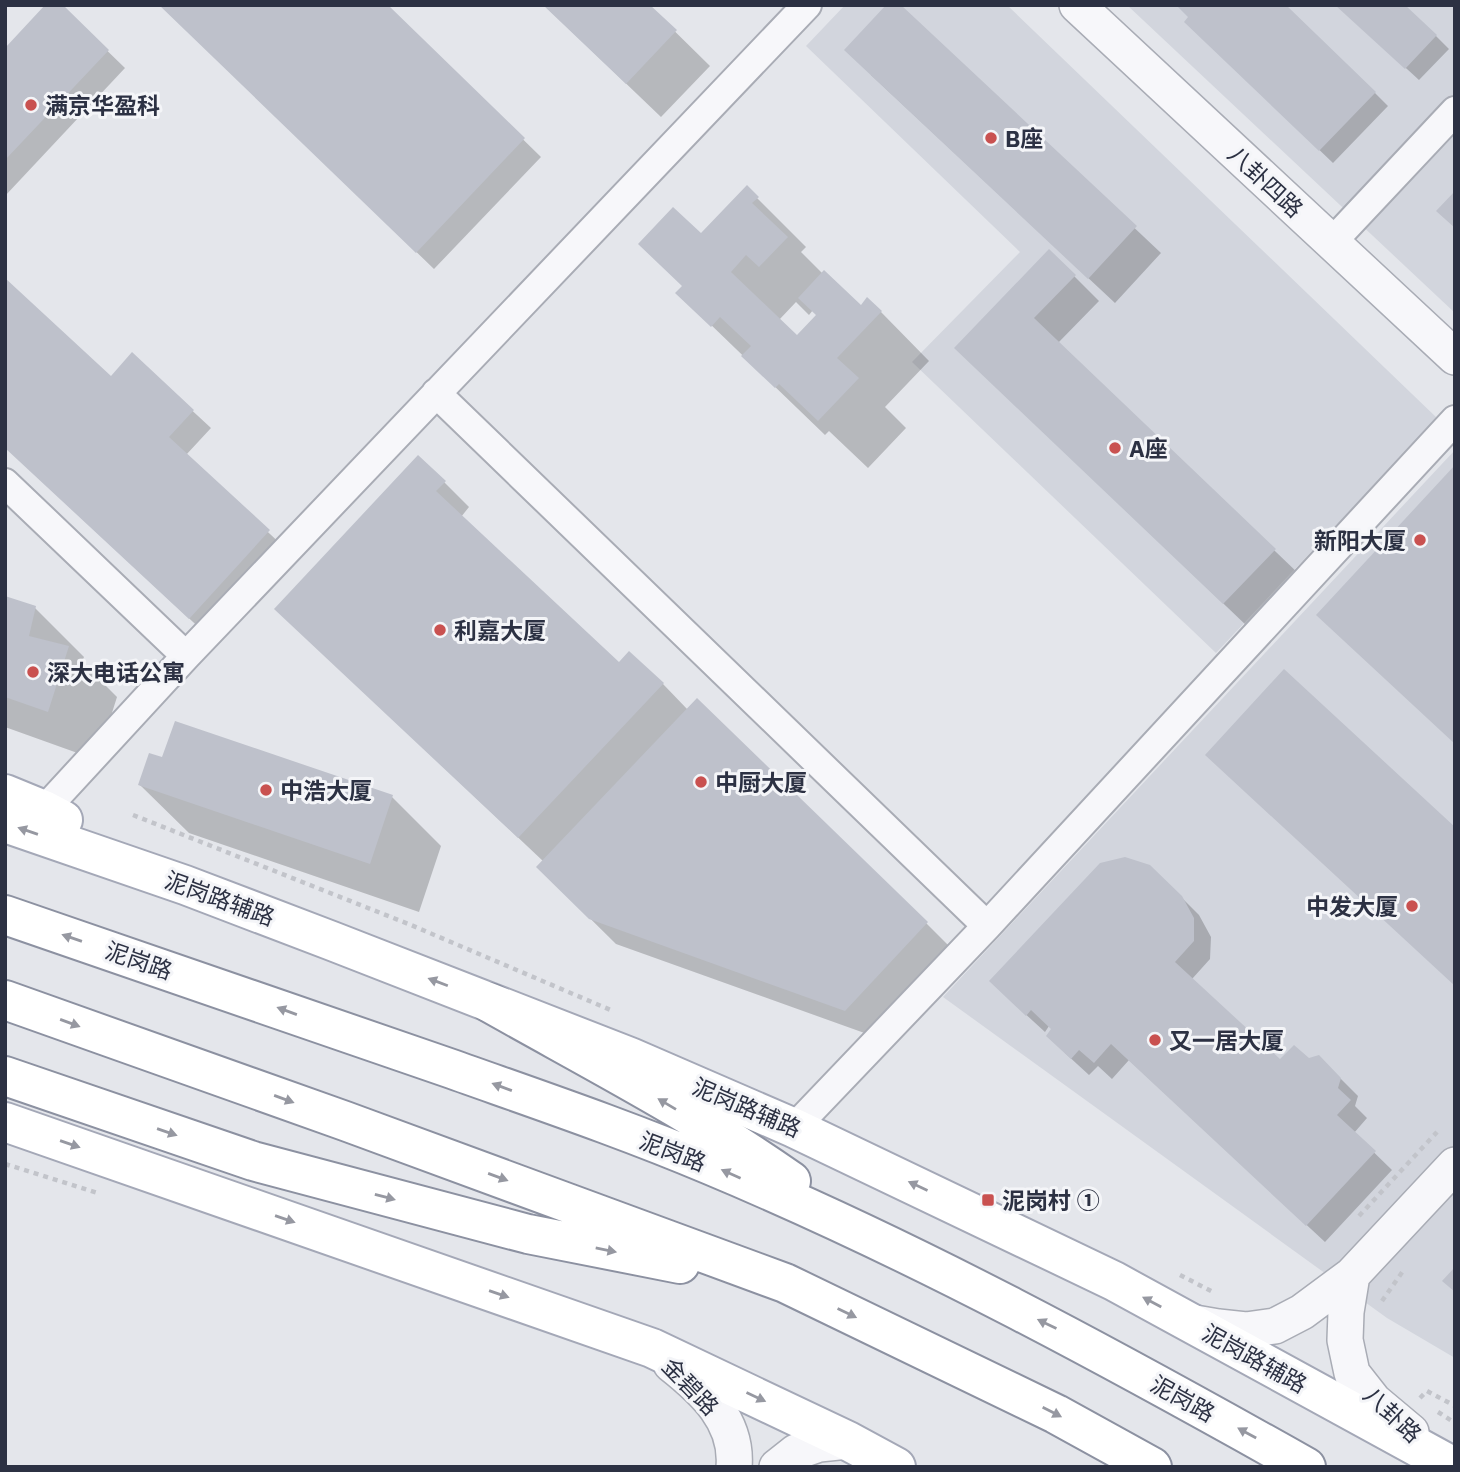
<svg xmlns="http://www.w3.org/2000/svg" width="1460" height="1472" font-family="'IBM Plex Sans','Noto Sans SC',sans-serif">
  <rect width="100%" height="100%" fill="#e4e6eb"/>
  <path fill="#d2d5dd" d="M845,5h162l430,413 -221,235 -304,-291 108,-110 -214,-206z
    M1127,5h328v308z
    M1455,450v908l-68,-40 -444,-321z"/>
  <path fill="#0003" fill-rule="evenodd" d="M60,5l65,63 -120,128v-145z
    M161,5h224l156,152 -107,112z
    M544,5h104l62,61 -49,51z
    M898,5l263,248 -46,50 -244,-228z
    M1337,5l99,31 13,13 -30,31z
    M1191,17l184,76 13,13 -55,57 -134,-128z
    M747,188l59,59 -5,5 22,22 38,33 20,5 48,49 -44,46 21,21 -38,40 -39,-37 -4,4 -147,-142 5,-6 18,-51zM796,302l13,13 4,-5 5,6 -21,21 -18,-17z
    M1049,251l50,50 -41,42 242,232 -51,53 -267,-255z
    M132,355l79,73 -25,27 100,94 -79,86 -202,-188 106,-69z
    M444,482l25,25 -8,10 158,148 44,19 25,26 238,213 25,25 -81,87 -254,-91 -78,-77 6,-5 -268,-253z
    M5,598l30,10 49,49 -2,5 35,35 -20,63 -92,-33z
    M176,723l216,74 49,49 -22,66 -230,-79 -49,-48 24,-26z
    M1181,897l18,18 12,22 -1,22 -18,20 88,83 39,-5 39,39 -3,10 12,12 -13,15 38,37 -67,72 -196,-182 -17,19 -14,-13 -9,9 -24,-22 -12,-23 -4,-4 -4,6 -36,-33z"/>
  <path fill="#bec1cb" d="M45,5h18l46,45 -104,110v-112z
    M159,5h229l137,133 -109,115z
    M543,5h107l27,25 -51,54z
    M886,5h15l236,221 -49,53 -244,-229z
    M1176,5h110l90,87 -57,59 -135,-129 4,-5z
    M1335,5h70l32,30 -32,34z
    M747,185l12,12 -7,6 36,34 -29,30 -13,-12 -15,17 66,63 19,-20 -18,-17 26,-28 37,35 6,-8 15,14 -45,47 22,20 -41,43 -39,-37 -4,4 -34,-32 10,-10 -31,-29 -9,10 -36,-34 7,-7 -44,-42 35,-37 28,26z
    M1455,191v37l-19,-17z
    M1049,249l27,26 -42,43 242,231 -53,55 -269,-256z
    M5,278l106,98 21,-24 62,58 -25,27 101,93 -81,89 -184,-171z
    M418,455l28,26 -10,10 183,171 10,-11 35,32 -146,155 -244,-229z
    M1455,465v279l-139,-129z
    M5,596l31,10 -7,30 40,10 -21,66 -43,-15z
    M1284,669l171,158v159l-250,-231z
    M697,698l231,224 -83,89 -256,-92 -53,-52z
    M175,721l218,74 -23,69 -232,-79 11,-32 13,4z
    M1125,857l25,8 32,31 12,22v23l-19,21 105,97 14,-14 15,13 10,-3 22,23 -3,10 13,12 -14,15 39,36 -70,75 -195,-182 -17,19 -15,-13 -8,9 -25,-23 5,-7 -20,-19 -5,6 -37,-35 111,-118z
    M1455,1267v25l-13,-11z"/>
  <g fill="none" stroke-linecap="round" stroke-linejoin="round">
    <g stroke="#a9acb5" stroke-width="32">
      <path id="minor" d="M1332,242l123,-131
        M436,393l551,533
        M5,483l181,173
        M44,810l142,-154 621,-651
        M794,1128l193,-202 468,-506"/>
    </g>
    <g stroke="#a9acb5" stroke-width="38">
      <path id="tertiary" d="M1077,5l378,352
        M1352,1275l-6,37 -1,28 7,33 22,28 37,31
        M1195,1323l23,4 28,3 29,-4 27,-14 50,-37 103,-110
        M671,1364c33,26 67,57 63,103
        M777,1467l19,-15 23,-8 29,-3"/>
    </g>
    <g stroke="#a4a8b7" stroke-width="42">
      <path id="primary" d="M5,794l39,16 19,10
        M5,823l180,62 147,56 298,116 164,71 320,153 340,186
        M5,1122l647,226 196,93 48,26"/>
    </g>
    <g stroke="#8c91a1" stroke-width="42">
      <path id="trunk" d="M5,915c149,50 297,101 444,153 87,31 176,61 261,97 206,86 402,193 596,302
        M5,1000l340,121 440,162 271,131 96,53
        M490,1003c101,57 206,111 301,178
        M5,1076l248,85 275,73 152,30"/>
    </g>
    <path stroke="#c2c4ca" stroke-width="4.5" stroke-dasharray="5 5" stroke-linecap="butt" d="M133,815l278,110 202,86
      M5,1164l93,29
      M1359,1216l78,-84
      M1180,1275l33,17
      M1382,1301l21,-30
      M1420,1398l7,-7 28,15
      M1438,1412l17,11"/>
    <use href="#minor" stroke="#f7f7fa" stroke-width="28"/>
    <use href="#tertiary" stroke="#f7f7fa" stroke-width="35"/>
    <use href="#primary" stroke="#fff" stroke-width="38"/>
    <use href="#trunk" stroke="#fff" stroke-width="38"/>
  </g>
  <defs><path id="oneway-solid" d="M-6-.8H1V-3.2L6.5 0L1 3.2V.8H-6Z" transform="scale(1.75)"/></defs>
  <g fill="#9698a1">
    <use href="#oneway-solid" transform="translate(28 831) rotate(-161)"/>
    <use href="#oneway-solid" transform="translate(72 938) rotate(-161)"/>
    <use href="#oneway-solid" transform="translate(438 982) rotate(-159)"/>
    <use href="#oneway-solid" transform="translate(287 1011) rotate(-160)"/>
    <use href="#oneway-solid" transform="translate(70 1023) rotate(20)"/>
    <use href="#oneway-solid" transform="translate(502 1087) rotate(-160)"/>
    <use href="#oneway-solid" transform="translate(284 1099) rotate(20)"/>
    <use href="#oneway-solid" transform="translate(667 1104) rotate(-149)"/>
    <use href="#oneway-solid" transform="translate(167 1132) rotate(19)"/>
    <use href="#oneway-solid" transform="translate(70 1144) rotate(19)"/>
    <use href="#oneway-solid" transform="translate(731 1174) rotate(-156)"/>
    <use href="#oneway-solid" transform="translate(498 1177) rotate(20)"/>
    <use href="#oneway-solid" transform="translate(918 1186) rotate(-155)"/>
    <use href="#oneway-solid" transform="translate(385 1197) rotate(15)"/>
    <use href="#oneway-solid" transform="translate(285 1219) rotate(19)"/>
    <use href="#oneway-solid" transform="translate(606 1250) rotate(11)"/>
    <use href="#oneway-solid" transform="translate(499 1294) rotate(19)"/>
    <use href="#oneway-solid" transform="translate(1152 1302) rotate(-152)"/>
    <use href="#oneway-solid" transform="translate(847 1313) rotate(26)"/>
    <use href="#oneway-solid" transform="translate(1047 1324) rotate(-154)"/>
    <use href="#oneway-solid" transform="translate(756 1397) rotate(25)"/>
    <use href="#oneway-solid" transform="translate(1052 1412) rotate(27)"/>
    <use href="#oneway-solid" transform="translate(1247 1433) rotate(-151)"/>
  </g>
  <g fill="#c95150" stroke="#f4f5f8" stroke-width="2.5">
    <circle cx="31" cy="105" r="7"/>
    <circle cx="991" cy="138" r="7"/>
    <circle cx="1115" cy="448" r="7"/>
    <circle cx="1420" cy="540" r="7"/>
    <circle cx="440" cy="630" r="7"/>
    <circle cx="33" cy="672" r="7"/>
    <circle cx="701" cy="782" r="7"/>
    <circle cx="266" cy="790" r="7"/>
    <circle cx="1412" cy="906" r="7"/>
    <circle cx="1155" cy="1040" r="7"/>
    <rect x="981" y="1193" width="14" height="14" rx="3.5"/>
  </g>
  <g text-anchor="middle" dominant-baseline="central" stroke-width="6" stroke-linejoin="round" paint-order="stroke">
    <g font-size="23" font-weight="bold" fill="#2c3143" stroke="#f4f5f8" text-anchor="start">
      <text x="45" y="105">满京华盈科</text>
      <text x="1005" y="138">B座</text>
      <text x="1129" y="448">A座</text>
      <text x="1406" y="540" text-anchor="end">新阳大厦</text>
      <text x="454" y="630">利嘉大厦</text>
      <text x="47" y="672">深大电话公寓</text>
      <text x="715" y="782">中厨大厦</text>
      <text x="280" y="790">中浩大厦</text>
      <text x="1398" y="906" text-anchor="end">中发大厦</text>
      <text x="1169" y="1040">又一居大厦</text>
      <text x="1002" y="1200">泥岗村 ①</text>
    </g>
    <g font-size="23" fill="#2c3143" stroke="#f4f5f8">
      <text transform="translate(1266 181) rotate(43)">八卦四路</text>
      <text transform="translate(220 898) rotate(20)">泥岗路辅路</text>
      <text transform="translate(139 960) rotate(19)">泥岗路</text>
      <text transform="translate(747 1107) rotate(23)">泥岗路辅路</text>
      <text transform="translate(673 1151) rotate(21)">泥岗路</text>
      <text transform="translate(1255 1358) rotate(29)">泥岗路辅路</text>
      <text transform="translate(691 1386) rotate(46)">金碧路</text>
      <text transform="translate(1183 1398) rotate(29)">泥岗路</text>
      <text transform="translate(1393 1414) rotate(43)">八卦路</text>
    </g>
  </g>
  <rect width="1460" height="1472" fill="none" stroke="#2c3143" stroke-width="14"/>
</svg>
